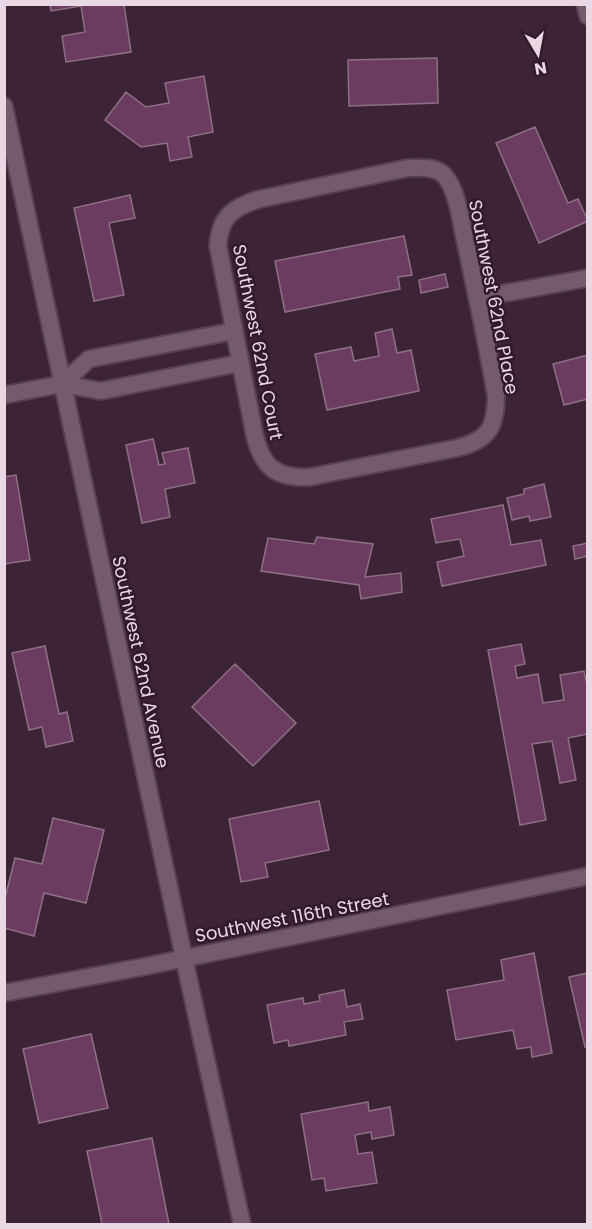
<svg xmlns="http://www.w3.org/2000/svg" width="592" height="1229" font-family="Poppins,sans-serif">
  <rect width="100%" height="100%" fill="#3c2335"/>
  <path fill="#6b3c5f" stroke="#8d7085" stroke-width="1.5" d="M50,4h74l7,48 -65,10 -4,-26 23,-4 -4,-26 -30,5z
    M437,58l1,45 -89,3 -1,-46z
    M204,76l9,56 -25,5 4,20 -22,4 -3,-18 -26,4 -36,-27 21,-28 20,15 23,-4 -4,-20z
    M535,127l33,76 10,-4 10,22 -49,22 -43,-100z
    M130,195l5,23 -26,5 15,72 -30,6 -20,-93z
    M404,236l8,39 -14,2 2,12 -115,23 -10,-51z
    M445,274l3,13 -27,6 -2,-13z
    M392,329l5,24 14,-3 8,41 -92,19 -12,-56 36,-7 3,14 25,-5 -4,-23z
    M588,355v44l-24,6 -11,-41z
    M153,439l6,26 6,-1 -3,-11 26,-5 7,35 -30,6 5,28 -28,6 -16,-78z
    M16,475l14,85 -26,4v-87z
    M544,484l7,33 -21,4 -1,-5 -17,4 -5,-22 17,-4v-5z
    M503,505l8,40 30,-5 5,25 -104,21 -5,-24 27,-6 -4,-17 -24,4 -5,-24z
    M317,537l56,7 -8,33 36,-4 1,19 -41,7 -2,-14 -98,-14 7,-33 46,6z
    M588,543v13l-13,3 -2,-13z
    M521,644l4,20 -10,2 2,12 21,-4 5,29 21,-3 -4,-25 24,-4 4,19v44l-20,4 8,42 -16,3 -8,-42 -20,3 14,76 -26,5 -32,-175z
    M45,646l14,68 8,-2 6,29 -27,6 -4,-20 -13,3 -17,-77z
    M235,664l61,59 -43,43 -61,-59z
    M319,801l10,49 -64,13 3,14 -27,5 -12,-63z
    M53,818l51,12 -18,73 -42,-10 -10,43 -30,-8v-26l11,-44 27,6z
    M534,953l18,100 -20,4 -1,-10 -14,2 -4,-19 -57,10 -9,-50 57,-10 -3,-20z
    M588,973v74h-3l-16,-70z
    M344,990l3,17 13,-3 3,15 -19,3 2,13 -57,11 -1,-6 -14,3 -7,-38 36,-7 1,6 16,-3 -1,-6z
    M91,1034l17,74 -69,15 -16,-74z
    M368,1102l1,9 21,-4 4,28 -22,4 -1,-7 -16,3 3,19 14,-2 5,31 -51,8 -2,-13 -12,2 -11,-66z
    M152,1138l17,86h-67l-15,-73z"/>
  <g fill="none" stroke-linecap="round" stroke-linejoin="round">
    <g stroke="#564151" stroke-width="20">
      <path id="minor" d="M585,4l3,12
        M408,168c11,0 27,-2 36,7 14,15 17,49 22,70 11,50 21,100 30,150 0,32 -7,45 -39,53l-147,29c-36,2 -49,-12 -56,-45l-36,-186c2,-30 15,-39 42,-47z
        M478,298l110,-20
        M62,384l27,-25 145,-28
        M4,395l58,-11 39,7 139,-28
        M4,993l143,-27 441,-90"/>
    </g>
    <g stroke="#564151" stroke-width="20">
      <path id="tertiary" d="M4,106l180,852 58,266"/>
    </g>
    <use href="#minor" stroke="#75596d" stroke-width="16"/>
    <use href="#tertiary" stroke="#75596d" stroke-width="16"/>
  </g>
  <g text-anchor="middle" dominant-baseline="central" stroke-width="5" stroke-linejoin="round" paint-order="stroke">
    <g font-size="18" fill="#e9d8e4" stroke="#311a2b">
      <text transform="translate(494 297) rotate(79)">Southwest 62nd Place</text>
      <text transform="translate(258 342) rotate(79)">Southwest 62nd Court</text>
      <text transform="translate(141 662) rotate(78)">Southwest 62nd Avenue</text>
      <text transform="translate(292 917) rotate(-11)">Southwest 116th Street</text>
    </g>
  </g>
  <rect width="592" height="1229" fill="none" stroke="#e9d8e4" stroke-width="12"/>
  <g transform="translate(538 54) rotate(170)" stroke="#311a2b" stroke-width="4.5" paint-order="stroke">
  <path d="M0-4.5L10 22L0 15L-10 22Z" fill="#e9d8e4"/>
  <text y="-9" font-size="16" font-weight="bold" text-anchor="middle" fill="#e9d8e4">N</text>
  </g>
</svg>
